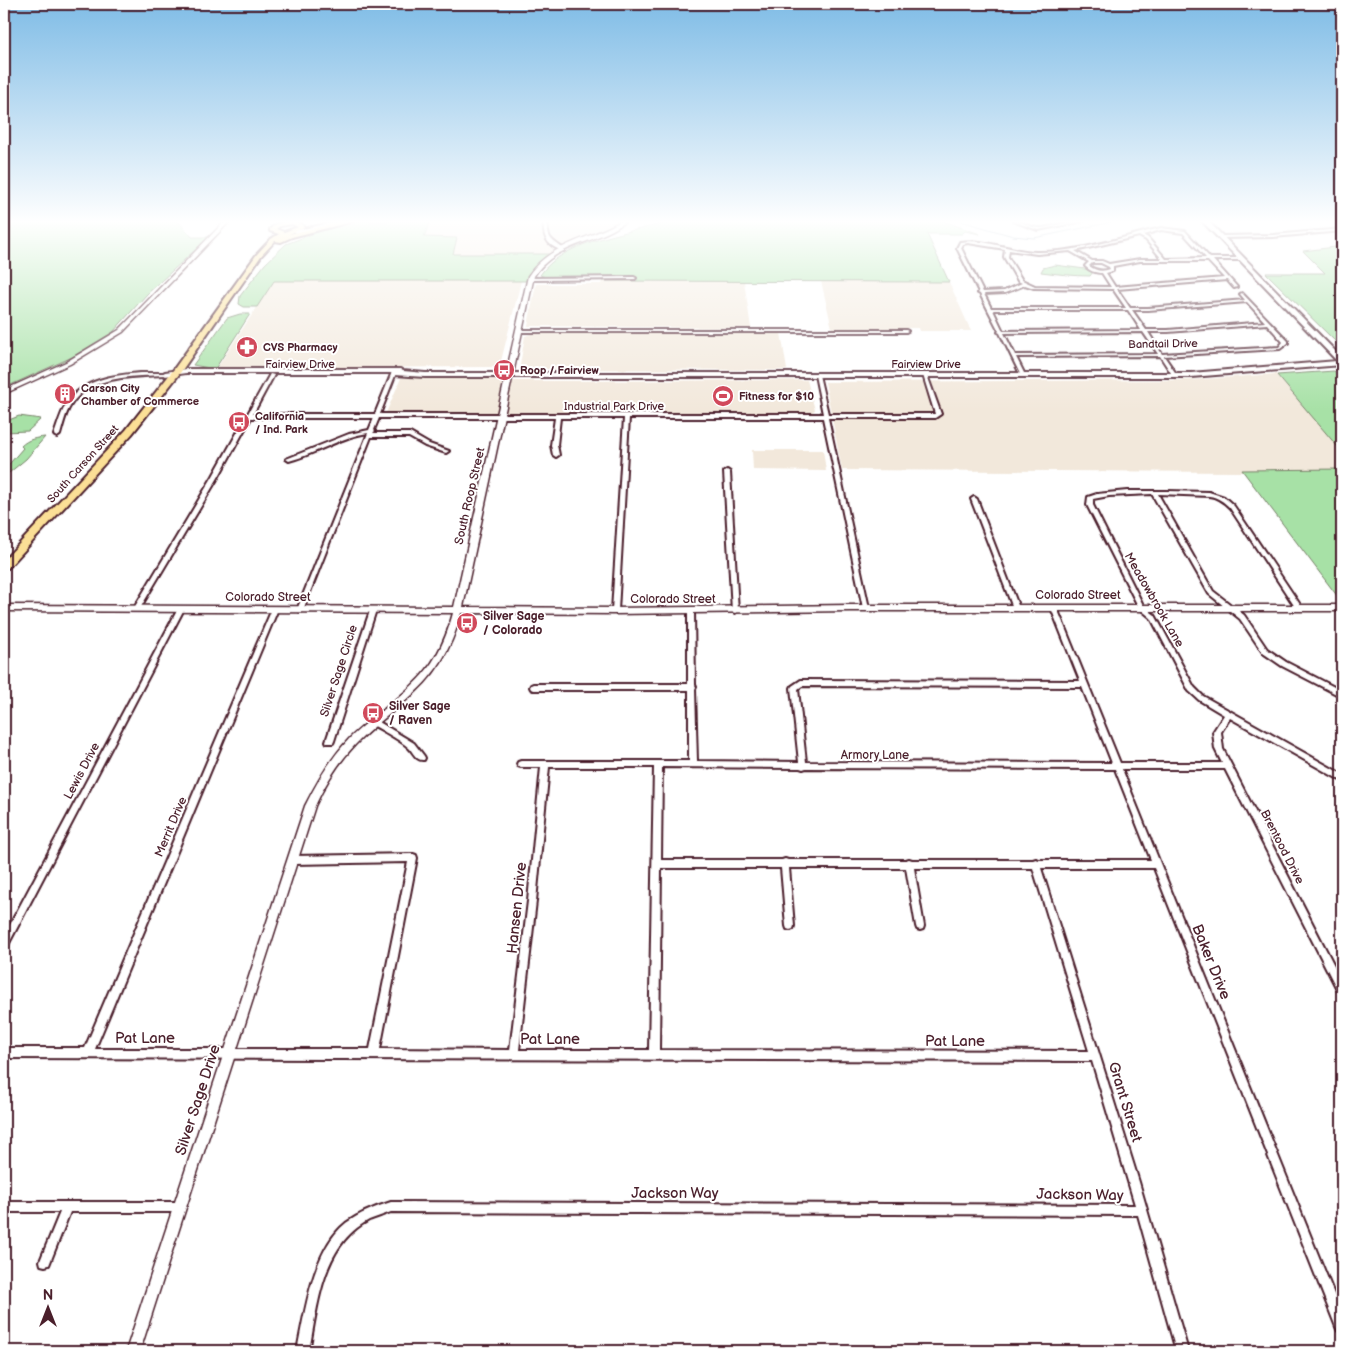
<svg xmlns="http://www.w3.org/2000/svg" width="1346" height="1355" font-family="'Balsamiq Sans',sans-serif">
  <rect width="100%" height="100%" fill="#fff"/>
  <filter id="ink" filterUnits="userSpaceOnUse"><feTurbulence type="fractalNoise" baseFrequency=".02" numOctaves="2"/><feDisplacementMap in="SourceGraphic" scale="10" xChannelSelector="R" yChannelSelector="G"/><feConvolveMatrix kernelMatrix="1 2 1 2 8 2 1 2 1" color-interpolation-filters="sRGB"/></filter>
  <g filter="url(#ink)">
    <path fill="#f2e8db" d="M430,221h193l-69,33h-101l4,-16h-34z
      M274,281h247l-21,84 -3,2 -280,1z
      M602,281h142l7,47 -223,-2 8,-42h65z
      M821,281l128,1 22,49h-51l-1,-3h-87z
      M781,333l6,37 -262,-1 -5,-4 5,-29 6,-2z
      M1276,374l66,78v17l-99,3 -401,-2 -17,-88 366,-2z
      M401,378h97l3,2 17,1 289,-1 8,30 -3,2 -426,1z
      M752,450h71l3,21 -73,-1z"/>
    <path fill="#a7e1a6" stroke="#788068" d="M4,221h174l14,16h17l-62,57 -34,38 -41,25 -68,31z
      M357,221h73l-6,16 33,1 -4,16h101l-6,3 -18,24h-256l-17,26h-13l-5,-3 1,-8 25,-32 21,-20 29,-11z
      M673,221h270l37,13 -15,-3 -3,3h-35l22,48 -347,-1v-4h-56l-6,-2c24,-36 95,-43 133,-54z
      M1335,247l7,4v97l-76,-75h59l-22,-22z
      M1055,265l30,4 8,3 -3,4c-17,0 -32,-2 -49,-4l2,-4z
      M240,314h10l-35,55 -22,-4 34,-47z
      M1334,371l8,8v73l-65,-77z
      M19,416l22,3 -13,12 -24,1v-10z
      M45,437l-19,22 -22,18v-7l19,-22 -2,-2c7,-7 15,-8 24,-9z
      M1342,469l-5,1 5,7v120h-4l-96,-127z"/>
    <g fill="none" stroke-linecap="round" stroke-linejoin="round">
      <path stroke="#6c859a" stroke-width="1" d="M961,221l52,15 21,2 83,-17
        M637,224l17,-3"/>
      <g stroke="#4a1f2b" stroke-width="4">
        <path id="minor" d="M544,221h4c-2,17 3,19 16,28v2c-16,-4 -22,-14 -20,-30z
          M1013,221c9,0 18,7 27,7 14,-1 28,-8 43,-7l-45,9z
          M1161,228l24,3 25,27h33l1,1 -2,1h-29l24,27 -3,1 -7,-8 -110,9 13,19h18l97,-8 -5,-6 2,-1 46,48v2l-8,6 -116,7 13,19 -2,1h-2l-13,-20 -144,1 9,18 -4,1 -21,-43 -2,-1 1,-1 -19,-37 -2,-1 1,-1 -22,-44 3,-6c25,-4 50,9 76,10 42,1 85,-15 125,-24zM1161,230l22,3 23,25 -40,1 -18,-21 -5,-3zM1139,236l7,4 16,19h-22l-31,5 -7,-3h-10l-17,-10zM968,243l37,6 -1,8 14,24 4,2 -18,8 -21,1 -22,-44 2,-4zM1009,250l28,4 33,-3 19,11 -4,4c5,5 10,7 17,7l9,14 -76,-1 -13,-6 -14,-23zM1140,261h68l16,17 -109,9 -9,-14 7,-2v-5zM1092,263h9l8,4 1,2c-8,3 -14,2 -21,-3zM1025,285l9,3 79,1 13,19h-135l-7,-14 21,-1zM1247,302l18,20 -97,8h-22l-14,-20h16zM993,310h135l13,20 -138,1zM1267,324l16,18 -4,5 -117,7 -14,-22h20zM1143,332l15,22 -143,1 -11,-22z
          M1342,229v2l-69,6 -52,1 -2,-1 2,-1 52,-1z
          M634,277l2,1 -1,1 -105,1 -2,-1 2,-1z
          M518,330h388l2,1 -2,1h-388z
          M392,372l4,1 -16,41h443l-8,-39 2,-1 2,1 9,39h107l-12,-39 2,-1 2,1 14,39 -6,4h-107l41,190 -3,2 -3,-2 -40,-190h-194l-11,193 -3,2 -3,-2 12,-193h-64l-3,27 2,10 -3,2 -3,-2 -2,-10 4,-27h-176l-5,12 1,1 -2,2h37l19,11 20,7 -3,2 -21,-7 -16,-9h-38l-68,173 -3,2 -3,-2 71,-177c-28,4 -52,21 -79,28l-3,-2 63,-25 20,-4 5,-12h-123l-32,58 -80,134h-4l-1,-2 79,-132 57,-102 4,1 -21,39h122z
          M140,373h25l2,1 -2,1c-30,1 -77,1 -94,30 -6,9 -8,20 -11,30l-3,2 -2,-1 -1,-1c4,-11 7,-23 13,-32 16,-24 48,-28 73,-30z
          M727,470l3,2 8,139 -3,2 -3,-2 -8,-139z
          M1127,491h40l42,1 15,5 10,9 67,100 1,2 -1,2h-4l-67,-102c-6,-6 -12,-11 -21,-12l-51,-2 55,97 31,24 23,34 19,13 56,29v6l-60,-31 -19,-13 -23,-34 -31,-25 -57,-100 -43,2 -16,3v6l51,102 11,8 39,72 9,9 139,78v7l-112,-63 -9,14 2,17 119,232v13l-3,-1 -114,-224h-103l220,545v19l-4,-2 -2,-4 -182,-459h-113l98,314 49,169h-12l-38,-136 -747,-3c-7,3 -15,5 -22,8 -47,25 -51,84 -60,131h-12c8,-39 16,-102 49,-128 14,-10 29,-16 45,-21l744,3 -43,-144 -1088,-3v-10h81l187,-439 3,-2 3,2 -183,440h275l38,-187 -115,2 -3,-1 -1,-3 1,-3 3,-1 120,-2 3,1 1,3 -37,191 130,1 18,-149 13,-134h-20l-3,-1 -1,-2 1,-2 3,-1h168v-71h-156l-2,-1 -1,-2 1,-2 2,-1h155v-73l3,-2 3,2 1,74 1,2 -1,2 2,72 102,1 -8,-74 1,-2 9,-6 279,1 -29,-73 3,-2 3,2 63,155h102l-7,-14 -2,-17 11,-17 -25,-15 -10,-9 -38,-73 -12,-10 -52,-103 1,-8 9,-3zM802,686l280,1 30,76 -306,-1 -8,-73zM549,767h105l-5,283h-130l17,-149zM662,767l138,1 3,1 3,-1 309,1 36,91h-112l-3,-1 -3,1h-121l-3,-1 -3,1h-118l-3,-1 -3,1h-121zM661,868h120l5,58 1,3 3,1 3,-1 1,-3 -5,-58h117l10,58 1,3 3,1 3,-1 1,-3 -10,-58h119l56,183 -430,-1z
          M974,497l3,2 42,109 -1,2h-2l-3,-2 -42,-109z
          M179,607h4l1,2 -177,338 -3,1v-12z
          M371,608h2l3,2 -42,131 -1,2h-6l-1,-2z
          M374,719l40,24 10,13 1,2 -1,2c-8,1 -10,-7 -15,-12 -7,-7 -28,-18 -38,-24l-1,-2 1,-2z
          M4,1202h175l4,1 1,4 -1,4 -4,1h-109l-21,53 -4,1 -4,-1 -1,-4 20,-49h-56z"/>
      </g>
      <g stroke="#4a1f2b" stroke-width="3">
        <path id="tertiary" d="M225,221h5l-107,111 -53,32 -66,30v-4l62,-28 53,-32z
          M621,221h5c-28,23 -71,22 -92,55l-71,331 152,1 235,-3h492v6h-492l-235,3 -154,-1c-10,38 -26,64 -57,89 -16,14 -34,27 -49,43 -17,18 -30,39 -40,61l-175,545h-14l179,-545c12,-24 25,-47 44,-67 28,-28 67,-48 87,-83 8,-14 13,-28 17,-43l-449,-2v-6l450,2 74,-331c22,-33 61,-36 93,-55z"/>
      </g>
      <g stroke="#4a1f2b" stroke-width="4">
        <path id="secondary" d="M340,221h11l-55,12 -3,-2z
          M1202,221h6l134,137v7l-151,12h-766l-31,-2 -3,-2h-205l-21,3 -3,-2 3,-2 21,-3h214l3,2 22,2h766l146,-12z"/>
      </g>
      <g stroke="#4a1f2b" stroke-width="4">
        <path id="primary" d="M289,221l13,3 2,4 -15,6 55,-13h10l-62,16 -11,5 -6,-1 -14,15 -81,117 -48,61 -124,134 -4,1v-9l122,-130 48,-61 83,-115 14,-15 8,-5 -9,-3v-2l6,-5zM292,224l6,3 -14,5 -8,-3 4,-3z"/>
      </g>
      <use href="#minor" fill="#fff" fill-rule="evenodd"/>
      <use href="#tertiary" fill="#fff" fill-rule="evenodd"/>
      <use href="#secondary" fill="#fff" fill-rule="evenodd"/>
      <use href="#primary" fill="#fbdf96" fill-rule="evenodd"/>
    </g>
  </g>
  <linearGradient id="sky" x2="0" y2="1"><stop stop-color="#7fbce6"/><stop offset="0.54" stop-color="#fff"/><stop offset="1" stop-color="#fff" stop-opacity="0"/></linearGradient>
  <rect width="1346" height="411" fill="url(#sky)"/>
  <defs>
    <g id="pharmacy-disc" transform="scale(1.125)"><circle r="9.5" fill="#d1495b" stroke="#fff"/><path d="M-2-6h4v4h4v4h-4v4h-4v-4h-4v-4h4Z" fill="#fff"/></g>
    <g id="bus-disc" transform="scale(1.125)"><circle r="9.5" fill="#d1495b" stroke="#fff"/><path d="M-5-6H5V4H4V6H2V4H-2V6H-4V4H-5ZM-3.5-4V0h7V-4ZM-3.5 1.2v1.5H-2V1.2ZM2 1.2v1.5H3.5V1.2Z" fill="#fff"/></g>
    <g id="building-disc" transform="scale(1.125)"><circle r="9.5" fill="#d1495b" stroke="#fff"/><path d="M-4-6H4V6H1V3H-1V6H-4ZM-2.5-4.3h1.7v1.8h-1.7ZM.8-4.3h1.7v1.8H.8ZM-2.5-1h1.7V.8h-1.7ZM.8-1h1.7V.8H.8Z" fill="#fff"/></g>
    <g id="stadium-disc" transform="scale(1.125)"><circle r="9.5" fill="#d1495b" stroke="#fff"/><path d="M0-5a6.5 5 0 1 0 0 10a6.5 5 0 1 0 0-10ZM-3.5-1.8h7v3.6h-7Z" fill="#fff"/></g>
  </defs>
  <g fill-rule="evenodd">
    <use href="#pharmacy-disc" x="247" y="347"/>
    <use href="#bus-disc" x="504" y="370"/>
    <use href="#building-disc" x="65" y="394"/>
    <use href="#stadium-disc" x="723" y="396"/>
    <use href="#bus-disc" x="239" y="422"/>
    <use href="#bus-disc" x="467" y="623"/>
    <use href="#bus-disc" x="373" y="713"/>
  </g>
  <g text-anchor="middle" dominant-baseline="central" stroke-width="4" stroke-linejoin="round" paint-order="stroke">
    <g font-size="11" fill="#4a1f2b" stroke="#fff">
      <text transform="translate(1163 344) rotate(-1)">Bandtail Drive</text>
      <text x="300" y="364">Fairview Drive</text>
      <text x="926" y="364">Fairview Drive</text>
      <text x="614" y="406">Industrial Park Drive</text>
      <text transform="translate(83 464) rotate(-48)">South Carson Street</text>
    </g>
    <g font-size="11" font-weight="bold" fill="#4a1f2b" stroke="#fff" text-anchor="start">
      <text x="263" y="347">CVS Pharmacy</text>
      <text x="520" y="370">Roop / Fairview</text>
      <text x="81" y="388">Carson City<tspan x="81" dy="13">Chamber of Commerce</tspan></text>
      <text x="739" y="396">Fitness for $10</text>
      <text x="255" y="416">California<tspan x="255" dy="13">/ Ind. Park</tspan></text>
    </g>
    <g font-size="12" fill="#4a1f2b" stroke="#fff">
      <text transform="translate(470 496) rotate(-77)">South Roop Street</text>
      <text x="1078" y="595">Colorado Street</text>
      <text x="268" y="597">Colorado Street</text>
      <text x="673" y="599">Colorado Street</text>
      <text transform="translate(1154 600) rotate(60)">Meadowbrook Lane</text>
      <text transform="translate(339 671) rotate(-72)">Silver Sage Circle</text>
      <text x="875" y="755">Armory Lane</text>
      <text transform="translate(82 771) rotate(-62)">Lewis Drive</text>
      <text transform="translate(171 827) rotate(-67)">Merrit Drive</text>
      <text transform="translate(1282 847) rotate(63)">Brentood Drive</text>
    </g>
    <g font-size="12" font-weight="bold" fill="#4a1f2b" stroke="#fff" text-anchor="start">
      <text x="483" y="616">Silver Sage<tspan x="483" dy="14">/ Colorado</tspan></text>
      <text x="389" y="706">Silver Sage<tspan x="389" dy="14">/ Raven</tspan></text>
    </g>
    <g font-size="15" fill="#4a1f2b" stroke="#fff">
      <text transform="translate(517 908) rotate(-84)">Hansen Drive</text>
      <text transform="translate(1211 962) rotate(68)">Baker Drive</text>
      <text x="145" y="1038">Pat Lane</text>
      <text x="550" y="1039">Pat Lane</text>
      <text x="955" y="1041">Pat Lane</text>
      <text transform="translate(198 1100) rotate(-72)">Silver Sage Drive</text>
      <text transform="translate(1125 1102) rotate(73)">Grant Street</text>
      <text x="675" y="1193">Jackson Way</text>
      <text transform="translate(1080 1195) rotate(1)">Jackson Way</text>
    </g>
  </g>
  <rect width="1346" height="1355" fill="none" stroke="#fff" stroke-width="20"/>
  <rect x="10" y="10" width="1326" height="1335" fill="none" stroke="#4a1f2b" stroke-width="2" filter="url(#ink)"/>
  <g transform="translate(48 1308)" stroke="#ffffff" stroke-width="4" paint-order="stroke">
  <path d="M0-4L9 19L0 12L-9 19Z" fill="#4a1f2b"/>
  <text y="-8" font-size="14" font-weight="bold" text-anchor="middle" fill="#4a1f2b">N</text>
  </g>
</svg>
